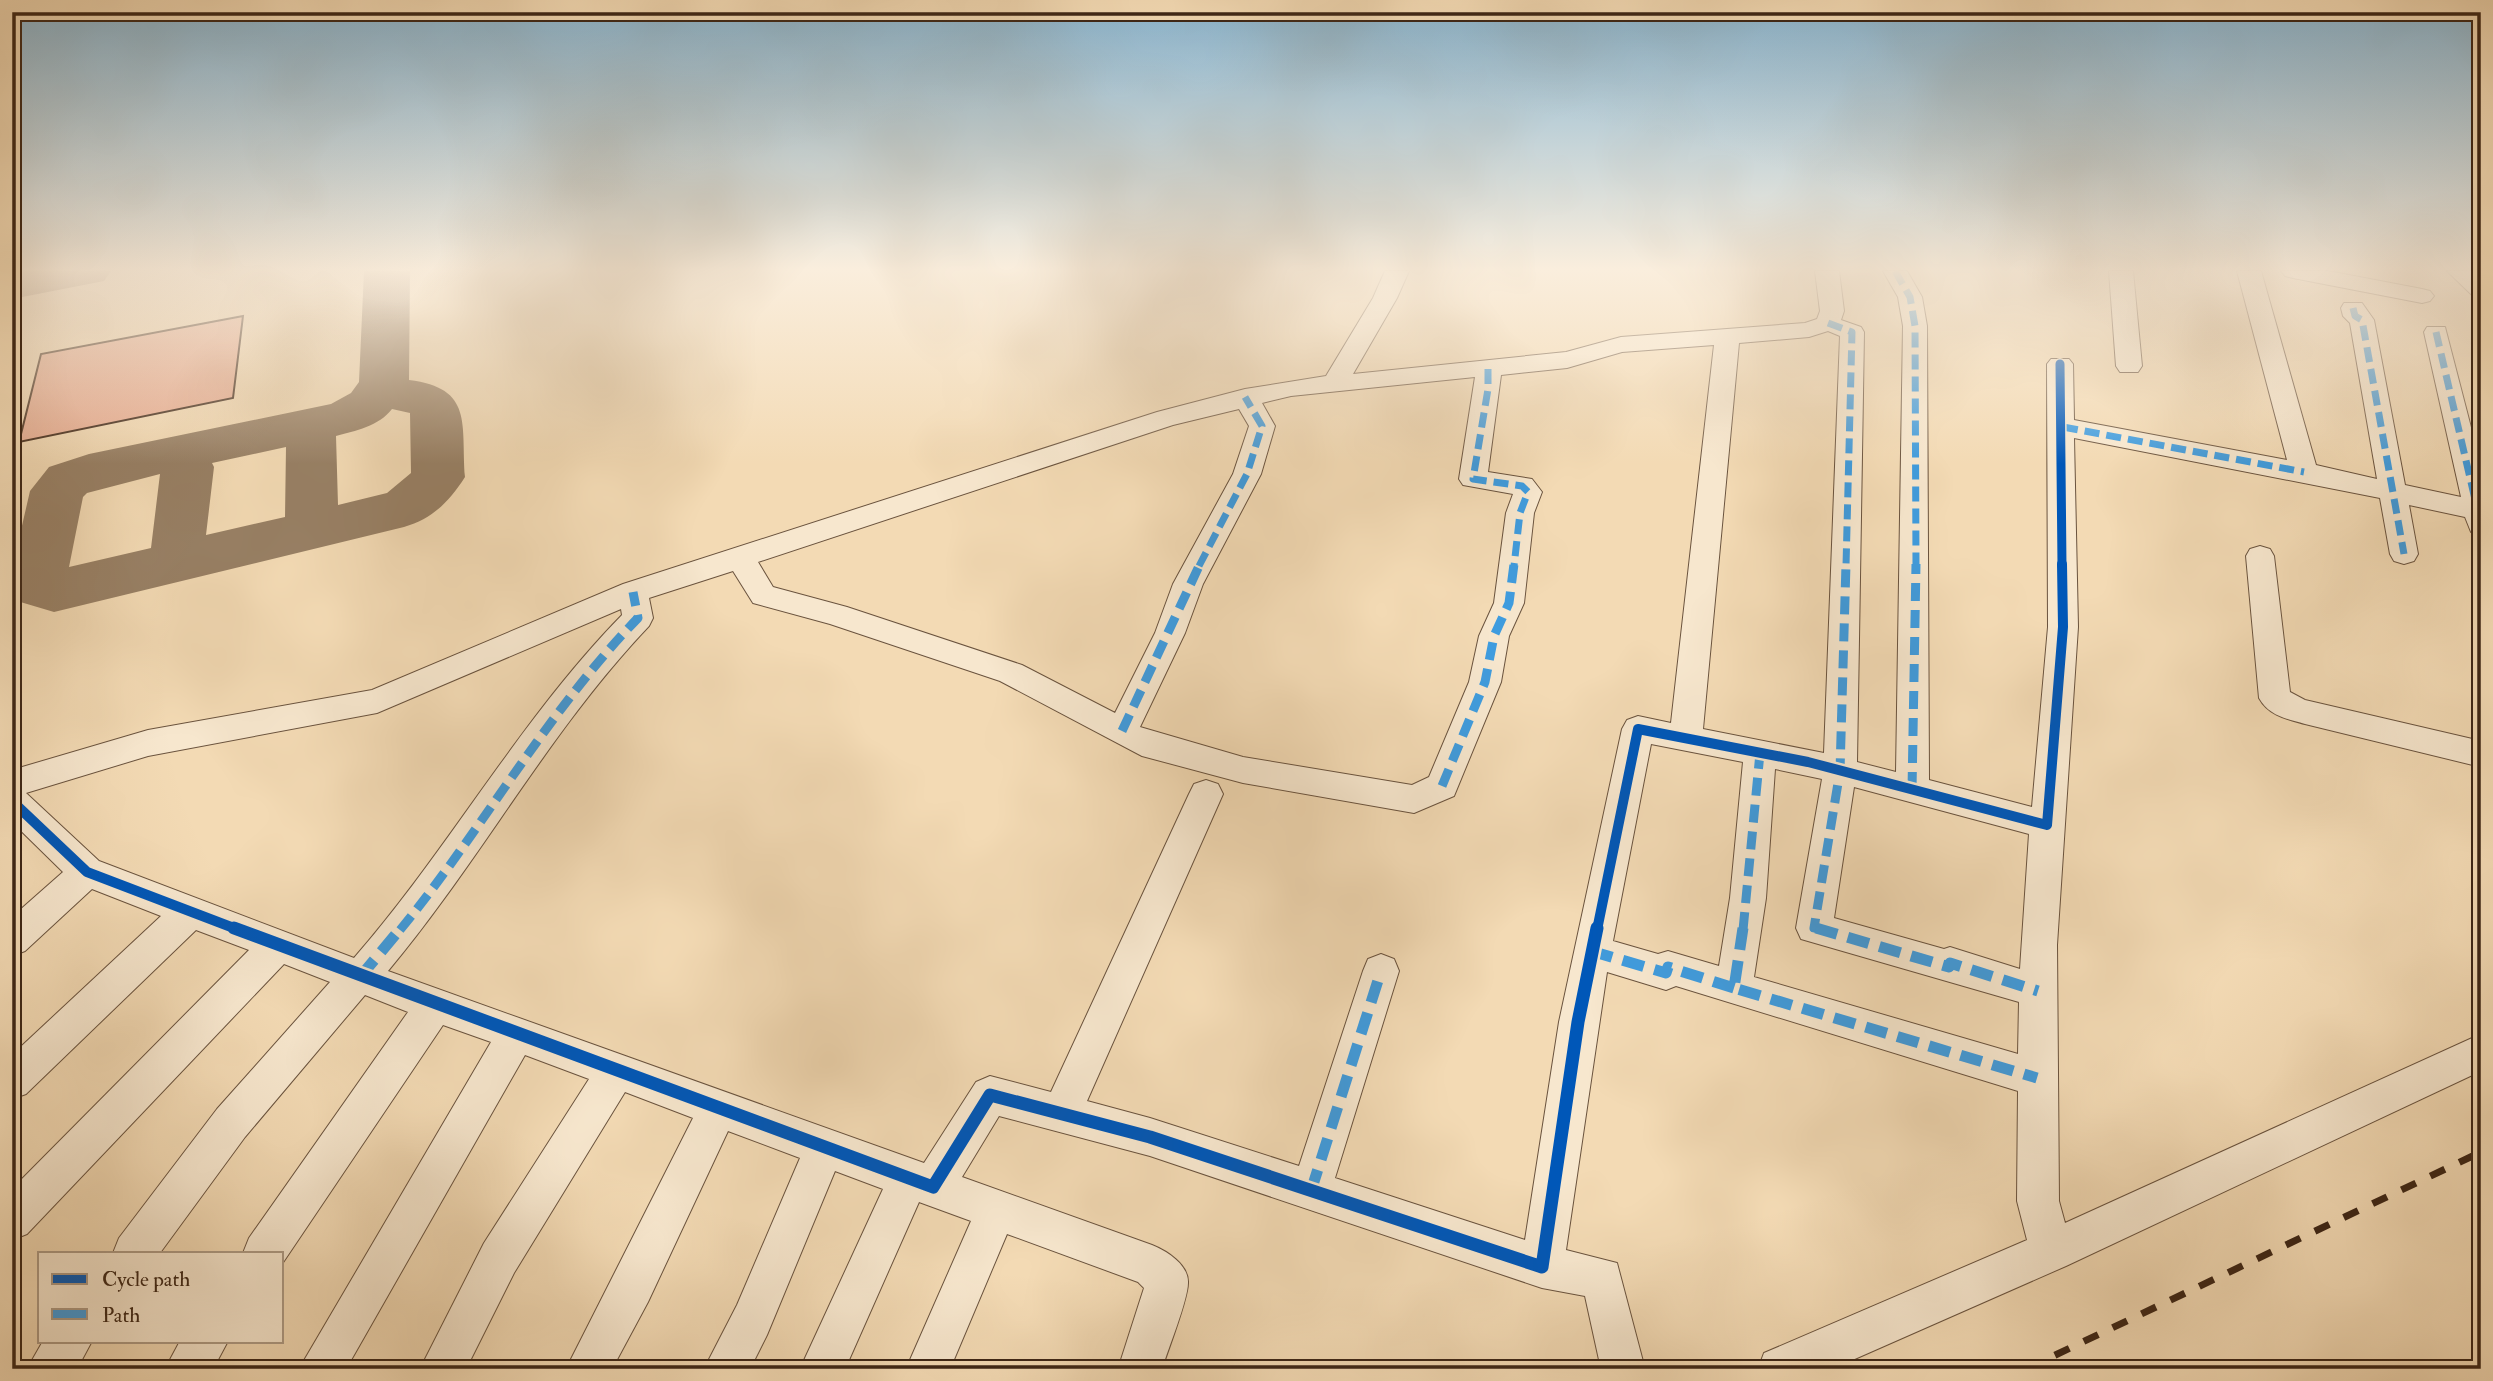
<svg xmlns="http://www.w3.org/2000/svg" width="2493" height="1381" font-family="'IM FELL Double Pica',serif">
  <rect width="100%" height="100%" fill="#f3dab4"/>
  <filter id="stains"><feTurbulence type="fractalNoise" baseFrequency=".00286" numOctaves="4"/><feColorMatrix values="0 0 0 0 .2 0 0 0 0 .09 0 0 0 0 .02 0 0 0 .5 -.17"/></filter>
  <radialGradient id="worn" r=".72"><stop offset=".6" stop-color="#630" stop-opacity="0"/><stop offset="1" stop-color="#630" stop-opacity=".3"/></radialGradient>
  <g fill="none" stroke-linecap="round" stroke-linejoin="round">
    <path fill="#988065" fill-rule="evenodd" d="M12,271h99l-7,10 -92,18z
      M364,271h46l-1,109c65,8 52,44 56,97 -16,25 -33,42 -61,50l-350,85 -37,-11 -5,-8v-24l18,-78 19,-24 40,-13 242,-50 20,-11 8,-11zM392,409l18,4 1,60 -24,20 -49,12 -2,-69c19,-5 43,-10 56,-27zM286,447l-1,70 -79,18 8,-68 -2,-4zM160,474l-9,74 -82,19 14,-70 4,-4z"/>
  </g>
  <path fill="#eaaf94" stroke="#3d2616" stroke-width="2" d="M243,316l-10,82 -214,44 22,-88z"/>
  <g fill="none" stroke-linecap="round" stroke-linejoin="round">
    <g stroke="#6a533e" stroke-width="2">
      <path id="minor" d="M1385,271h24l-12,27 -44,76 213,-22 55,-15 184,-14 12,-4 3,-8 -5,-40h24l5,40 -3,9 20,7 3,5 -7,430 39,10 7,-446 -5,-29 -15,-26h24l15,26 5,29 2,454 103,27 16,-180 -1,-263 4,-5h18l4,5 1,56 213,40 -50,-189h24l55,194 61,14 -27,-156 -7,-7 -2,-8 3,-5h18l12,17 31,165 56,12 -37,-165 3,-5h18l36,139v69l-10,-3 -6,-15 -56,-12 9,49 -4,7 -10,3 -10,-3 -4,-7 -10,-56 -306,-60 4,189 -21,318 2,256 6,22 416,-189v37l-415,195 -234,103h-74l6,-16 263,-113 -10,-39 1,-110 -342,-105 -10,4 -59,-18 -41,278 51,13 28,106h-44l-16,-73 -43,-8 -392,-132 -151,-40 -37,61 190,68c15,6 37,20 36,38 0,17 -20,66 -26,86h-44l26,-81 -6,-6 -131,-48 -57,135h-44l65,-148 -52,-19 -74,167h-45l83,-180 -48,-18 -68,164 -17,34h-46l33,-64 63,-147 -72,-27 -80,171 -36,67h-46l127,-251 -68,-26 -111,181 -48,96h-46l64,-126 105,-164 -64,-24 -179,314h-47l192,-327 -48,-17 -161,239v-11h-39l6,-15 159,-226 -43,-17 -120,142 -85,116h-47l6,-15 98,-129 113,-127 -46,-18 -257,270 -15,6v-51l237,-239 -53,-20 -170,164 -14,5v-44l149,-139 -69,-27 -67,62 -13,5v-39l51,-45 -51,-50v-52l136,-40 224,-40 251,-106 534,-172 88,-23 81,-13 47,-78zM1828,331l12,5 -16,417 -121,-24 36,-386 70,-6zM1714,345l-43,378 -33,-7 -11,4 -5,9 -63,293 -34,218 -190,-62 64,-207 -5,-12 -13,-5 -13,5 -5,12 -64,195 -149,-48 -63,-17 136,-307 -5,-10 -12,-4 -12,4 -5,10 -138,298 -61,-16 -14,6 -52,81 -536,-192c93,-111 161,-240 261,-345l4,-8 -4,-20 84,-27 20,32 77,21 170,57 142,75 101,27 171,30 40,-17 47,-114 8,-46 15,-33 10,-90 8,-21 -10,-13 -44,-7 13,-97 66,-7 55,-16zM1475,377l-16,102 4,6 50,9 -7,19 -12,90 -15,33 -10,46 -40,95 -17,8 -169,-28 -103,-30 45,-94 18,-49 58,-110 14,-48 -13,-23 29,-7zM1239,409l10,17 -16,48 -60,110 -18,49 -40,80 -93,-48 -175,-58 -74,-20 -15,-25 415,-137zM621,609l1,6c-102,104 -172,233 -268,343l-255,-97 -73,-68 122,-37 229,-43zM1651,744l92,18 -13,136 -11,68 -51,-15 -10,3 -45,-13zM1775,769l47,10 -26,149 5,11 218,63 -1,52 -264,-77 12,-79zM1854,787l175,47 -9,135 -70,-22 -6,2 -110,-31z
        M2109,271h24l9,95 -4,6h-18l-4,-6z
        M2281,271h47l94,18 8,2 4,5 -4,5 -8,2 -129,-25 -8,-2z
        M2447,271h25l9,7v20l-8,-2z
        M2260,546l10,3 4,7 16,136 15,8 176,41v26l-176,-43c-18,-5 -36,-8 -46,-26l-13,-142 4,-7z
        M43,1341h49l-15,28h-50z
        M180,1341h48l-15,28h-48z"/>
    </g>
    <use href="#minor" fill="#f7e7ce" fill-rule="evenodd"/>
    <path stroke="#3d2616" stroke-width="7" stroke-dasharray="16 16" stroke-linecap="butt" d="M2026,1369l455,-217"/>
    <path stroke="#3f9cdf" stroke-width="7" stroke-dasharray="15 7" stroke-linecap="butt" d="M1895,271l15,26 5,29 1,240
      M2353,308l2,8 7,4 42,234
      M1828,323l24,9 -6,234
      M2436,332l45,193
      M1488,369v20l-15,90 49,7 6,6 -8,21 -6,53
      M2063,427l241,45
      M1199,566l48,-92 15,-48 -17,-29"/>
    <path stroke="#3f9cdf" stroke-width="9" stroke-dasharray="18 9" stroke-linecap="butt" d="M1122,731l78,-167
      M1442,786l43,-104 9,-46 15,-33 5,-39
      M1912,790l4,-226
      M400,930c83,-101 146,-217 238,-312l-5,-26
      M1743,930l17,-177
      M1822,930l-8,-2 26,-157 6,-207"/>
    <path stroke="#3f9cdf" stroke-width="11" stroke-dasharray="22 11" stroke-linecap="butt" d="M1743,928l-9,60 303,90
      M1816,928l133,39 1,-4 88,28
      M1591,951l75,22 2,-6 66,21
      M360,977l41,-49
      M1311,1191l70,-220"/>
    <g stroke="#f7e7ce" stroke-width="12">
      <path id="cycleway-far2" d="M2060,364l2,202"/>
    </g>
    <g stroke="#f7e7ce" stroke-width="15">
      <path id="cycleway-far1" d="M12,801l75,71 152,58
        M1597,930l41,-201 170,33 239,63 16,-198 -1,-63"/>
    </g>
    <g stroke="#f7e7ce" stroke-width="18">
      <path id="cycleway" d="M234,928l699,259 57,-92 160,42 392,130 36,-245 19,-94"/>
    </g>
    <use href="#cycleway-far2" stroke="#0057b8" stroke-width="9"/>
    <use href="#cycleway-far1" stroke="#0057b8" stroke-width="10"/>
    <use href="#cycleway" stroke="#0057b8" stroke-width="13"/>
  </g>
  <linearGradient id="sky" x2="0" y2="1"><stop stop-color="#89b6d2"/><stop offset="0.58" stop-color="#faeedd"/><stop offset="1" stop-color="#faeedd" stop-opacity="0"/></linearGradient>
  <rect width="2493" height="464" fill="url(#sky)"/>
  <rect width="2493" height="1381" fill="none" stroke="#f3dab4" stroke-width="42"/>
  <rect x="14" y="14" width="2465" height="1353" fill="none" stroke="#3d2616" stroke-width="3.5"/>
  <rect x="21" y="21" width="2451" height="1339" fill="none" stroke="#3d2616" stroke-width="2"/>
  <rect x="38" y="1252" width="245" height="91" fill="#f7e7ce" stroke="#ad9a84" stroke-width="2"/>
  <rect x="52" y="1274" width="35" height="10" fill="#0057b8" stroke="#ad9a84" stroke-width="2"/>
  <text x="102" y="1286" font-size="21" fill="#3d2616">Cycle path</text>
  <rect x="52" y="1309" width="35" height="10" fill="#3f9cdf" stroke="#ad9a84" stroke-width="2"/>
  <text x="102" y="1322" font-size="21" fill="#3d2616">Path</text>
  <rect width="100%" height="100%" filter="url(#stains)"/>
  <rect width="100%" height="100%" fill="url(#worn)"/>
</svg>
